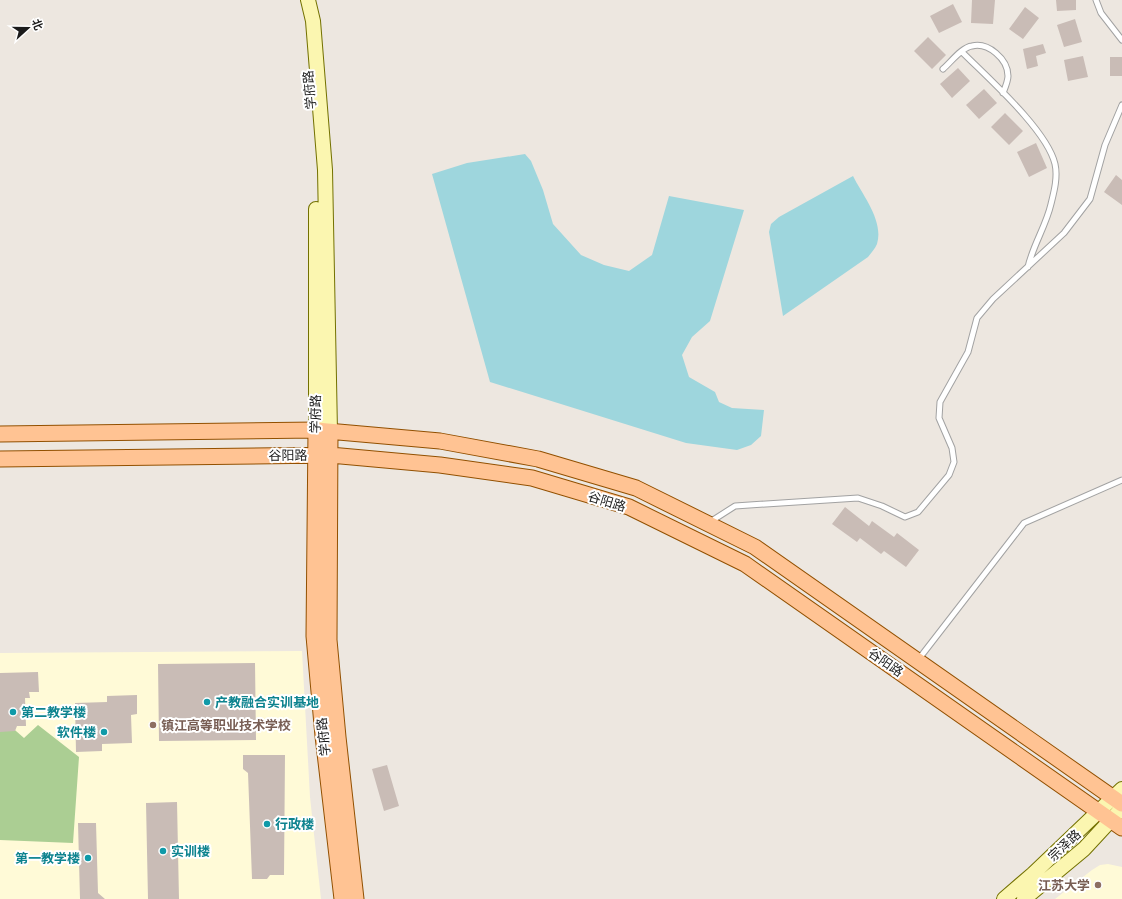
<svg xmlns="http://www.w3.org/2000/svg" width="1122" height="899" font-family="'Noto Sans','Noto Sans SC',sans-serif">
  <rect width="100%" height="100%" fill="#ede7e0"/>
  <path fill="#fffad7" d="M302,651l8,146 11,102h-321v-246z
    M1108,864l14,3v32h-67l37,-29 8,-5z"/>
  <path fill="#abce93" d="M0,717l24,21 14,-13 41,32 -6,86 -73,-3z"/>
  <path fill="#9ed6dd" d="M525,154l6,7 12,29 10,34 28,31 23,10 25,6 23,-16 17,-59 75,14 -34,111 -18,16 -10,18 7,22 26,15 4,10 13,6 32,2 -3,26 -10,9 -14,5 -51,-7 -196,-61 -58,-208 35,-11z
    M853,176c10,20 31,45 24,68 -2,5 -6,9 -9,13l-85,59 -14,-84 2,-8 8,-7z"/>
  <path fill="#c9bcb6" d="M972,0h23l-2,24 -22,-1z
    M1056,0h20v10l-19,1z
    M953,4l9,18 -23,11 -9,-17z
    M1025,7l14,11 -16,21 -14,-10z
    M1075,19l7,23 -18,5 -7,-22z
    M928,37l18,18 -14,14 -18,-18z
    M1043,44l3,9 -10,3 2,10 -11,3 -4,-20z
    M1083,56l5,21 -20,4 -4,-21z
    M1110,57h12v19h-12z
    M958,68l12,13 -18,17 -12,-14z
    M984,89l13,14 -18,16 -13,-14z
    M1005,113l18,18 -14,14 -18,-18z
    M1036,143l11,25 -18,9 -12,-25z
    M1116,175l6,5v25l-18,-13z
    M845,507l24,19 3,-5 22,16 3,-4 22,17 -13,17 -22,-16 -3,3 -21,-16 -3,4 -25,-18z
    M255,663l1,77 -97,1 -1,-77z
    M38,672l1,20h-10l1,6h-5l1,28h-9l-2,5 -15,1v-59z
    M137,695v19l-6,1 1,28 -30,1v7l-26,1 -1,-49 32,-1v-6z
    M243,755h42l-1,120h-14l-3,4h-15l-4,-106 -5,-4z
    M387,765l12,41 -15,5 -12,-42z
    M177,802l2,97h-31l-2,-96z
    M78,823h18l2,70 7,6h-25z"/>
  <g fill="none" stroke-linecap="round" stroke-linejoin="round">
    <g stroke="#a2a2a2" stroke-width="7">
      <path id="service" d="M1096,0l5,13 21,27
        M962,52c26,26 85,78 93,112 3,13 -1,28 -4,40 -5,22 -18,41 -23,63
        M943,69c8,-7 19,-22 29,-23 16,-4 36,13 36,30 0,5 -3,12 -5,17
        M710,522l25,-16 123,-8 24,8 23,11 13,-5 31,-37 5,-13 -2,-14 -13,-30 1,-16 28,-50 9,-34 16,-19 71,-66 26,-34 15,-54 17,-40
        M918,660l106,-137 98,-43"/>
    </g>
    <g stroke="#737101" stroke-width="16">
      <path id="secondary" d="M308,0l5,21 12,149 5,262
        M316,430v-221
        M1004,899l29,-25 89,-85
        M1024,899l60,-50 38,-41"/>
    </g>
    <g stroke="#925000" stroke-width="17">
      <path id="primary" d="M316,430l-2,206 9,100 19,163
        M330,432l-1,208 9,97 18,162
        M0,434l316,-4 124,11 98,18 98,29 119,59 367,257
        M0,459l330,-4 110,10 92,13 97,29 116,57 377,264"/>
    </g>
    <use href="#service" stroke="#fff" stroke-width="5"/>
    <use href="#secondary" stroke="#fbf6b0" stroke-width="14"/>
    <use href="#primary" stroke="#ffc393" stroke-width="15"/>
  </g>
  <g fill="#0f9aa8" stroke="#fff" stroke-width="1.5">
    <circle cx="207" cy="702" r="4"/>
    <circle cx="13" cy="712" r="4"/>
    <circle cx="104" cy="732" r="4"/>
    <circle cx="267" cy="824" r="4"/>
    <circle cx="163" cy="851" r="4"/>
    <circle cx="88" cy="858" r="4"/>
  </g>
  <g fill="#8d6e63" stroke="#fff" stroke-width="1.5">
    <circle cx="153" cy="725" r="4"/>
    <circle cx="1098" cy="885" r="4"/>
  </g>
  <g text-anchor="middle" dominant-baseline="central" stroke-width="4" stroke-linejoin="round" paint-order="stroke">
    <g font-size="13" fill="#1b1b1b" stroke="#fff">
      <text transform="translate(309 90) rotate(-95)">学府路</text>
      <text transform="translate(315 414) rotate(-89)">学府路</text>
      <text transform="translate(288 455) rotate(-1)">谷阳路</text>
      <text transform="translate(607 501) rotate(17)">谷阳路</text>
      <text transform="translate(886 662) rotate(35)">谷阳路</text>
      <text transform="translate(323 737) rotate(-96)">学府路</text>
      <text transform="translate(1064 845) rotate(-43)">宗泽路</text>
    </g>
    <g font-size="13" font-weight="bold" fill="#0d838f" stroke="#fff" text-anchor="start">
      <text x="215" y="702">产教融合实训基地</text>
      <text x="21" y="712">第二教学楼</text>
      <text x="96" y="732" text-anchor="end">软件楼</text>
      <text x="275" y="824">行政楼</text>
      <text x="171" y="851">实训楼</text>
      <text x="80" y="858" text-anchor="end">第一教学楼</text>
    </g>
    <g font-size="13" font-weight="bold" fill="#785e54" stroke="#fff" text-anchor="start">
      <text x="161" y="725">镇江高等职业技术学校</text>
      <text x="1090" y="885" text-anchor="end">江苏大学</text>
    </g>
  </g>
  <g transform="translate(28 28) rotate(69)" stroke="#ffffff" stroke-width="3" paint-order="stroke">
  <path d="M0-3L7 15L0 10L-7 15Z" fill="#1b1b1b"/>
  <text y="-6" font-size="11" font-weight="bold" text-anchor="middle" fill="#1b1b1b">北</text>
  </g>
</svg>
